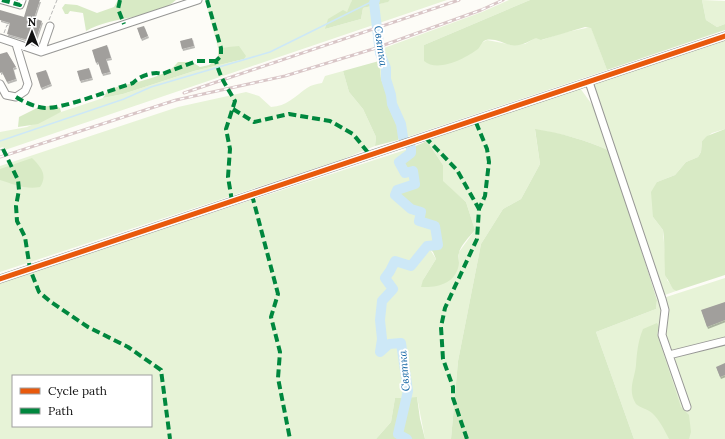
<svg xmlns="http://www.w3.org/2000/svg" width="725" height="439" font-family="Lora,serif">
  <defs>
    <filter id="shadow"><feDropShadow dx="1" dy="2" stdDeviation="0" flood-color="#0004"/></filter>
  </defs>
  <rect width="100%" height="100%" fill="#fdfcf7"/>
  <path fill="#e7f3d7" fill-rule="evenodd" d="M205,0h147l-2,9 -3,3 -22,17 36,-10 2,-11 24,-6 3,-2h57l-442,150 -2,-3 -3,1v-16l27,-5 34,-15 42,-14 20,-4 71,-23 50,-12 -12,-12 -14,1z
    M509,0h21l-106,45 16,20 47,-25 25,5 13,-1 12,-7 5,3 20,-7 29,-6 16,43 -209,70v-12l-10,-22v-9l-7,-18 -2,-18 7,-2 -2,-11 98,-36z
    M702,0l23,1v23l-8,3 -11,-7z
    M725,40v89l-13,4 -10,8 -1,11 -3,5 -12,5 -11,13 -18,7 -4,35 10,13 4,50 9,11 -11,4 -72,-211z
    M343,71l6,21 14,17 13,28 -1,9 -32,13 -343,113v-106l178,-59 68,-15 13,4 12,11c16,-1 23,-10 36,-19 4,-3 10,-4 15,-5l3,-7z
    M580,88l13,18 17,45c-24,-11 -49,-18 -75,-21l5,34 -19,35 -18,10 -22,35 -23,117 -7,78h-26l-8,-42 -22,1 -4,24 -15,17h-376v-157l411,-134v5l-4,5 6,13 2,13 -18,6c7,12 11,18 24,22l-2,9 16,5 3,19 -10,1 8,13 -13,21 36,-17v-11l16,-22 -9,-28 -24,-21 1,-16 -16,-24 102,-39zM13,376h138v50h-138z
    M725,278v161h-91l-38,-107 60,-23 1,-9z"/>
  <path fill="#d8eac5" d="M118,0h58c-22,20 -63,15 -90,31l-3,-18 -13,-2 -2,3h-3l-3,-6 3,-4 12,1 20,8 17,-6z
    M352,0h38l-2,2 -25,6 -2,11 -36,10 3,-10 15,-9 4,2z
    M530,0h172l4,20 11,7 8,-3v6l-118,40 -16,-42 -6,-1 -44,13 -5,-2c-8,4 -16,9 -26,7 -7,-2 -16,-7 -24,-5 -5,2 -5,6 -8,9 -12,9 -40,24 -54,12v-16z
    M239,46l7,10 -2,3 -50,12 -71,23 -20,4 5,-8c20,-7 42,-9 60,-19 4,-2 7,-6 10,-9h14l8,5 9,-2 9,-7v-10z
    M379,61l2,18 7,18v9l10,22v12l-23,6 1,-9 -13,-28 -14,-17 -6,-21z
    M54,105l6,3 1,4 -23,12 -20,3 1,-10 18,-9z
    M535,129c26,4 51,11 75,22l47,149 -1,9 -60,23 38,107h-183l7,-78 23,-117 22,-35 18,-10 19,-35z
    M725,129v146l-49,16 -3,-2 -8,-14 -1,-38 -1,-7 -10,-13 -2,-25 6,-10 18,-7 11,-13 12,-5 3,-5 1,-11 5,-5z
    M427,141l16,24v16l23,21 9,28c-5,6 -15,16 -16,23 -1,3 0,7 0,10 -2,20 -21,25 -38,24l2,-7 13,-21 -3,-7 -6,-6 11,-1 -3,-19 -16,-5 2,-9 -10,-3 -16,-14 2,-5 18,-6 -2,-13 -8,2 -6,-11 12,-8v-6z
    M32,158c9,9 16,17 8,29 -14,3 -27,-3 -40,-7v-11z
    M657,323l2,4 -2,7 24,73 8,8 2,17 -2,7h-20c-4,-8 -10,-20 -17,-26 -4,-4 -12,-5 -16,-9 -9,-14 -1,-26 0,-39 1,-13 2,-24 7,-36z
    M417,397l3,22 5,20h-49l15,-17 4,-24z"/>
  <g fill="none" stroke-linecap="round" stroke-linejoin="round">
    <path stroke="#cde8f7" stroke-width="1.5" d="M0,141l124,-42 27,-12 119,-35 105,-52"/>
    <path stroke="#cde8f7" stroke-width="10" d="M375,0l-1,3 6,50 6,15v11l5,16 1,9 9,20 2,13
      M407,439l-9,-5 10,-43 -7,-48 -12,1 -9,8 2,-13 -2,-19 2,-19 11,-12 -8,-11 5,-7 5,-10 16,5 16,-20 11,-1 -3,-19 -16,-5 2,-9 -10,-3 -16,-14 2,-5 18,-6 -2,-13 -8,2 -6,-11 12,-9v-5"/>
  </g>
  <path fill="#a19f9c" filter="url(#shadow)" d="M29,0h11l-6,18 8,3 -7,21 -28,-8 3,-11 -10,-3v-10l24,7z
    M144,26l4,10 -7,3 -4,-11z
    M192,38l2,8 -12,3 -2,-8z
    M107,45l4,13 -5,1 4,13 -8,2 -4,-12 -2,1 -4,-13z
    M7,52l9,15 -3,1 3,11 -9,3 -5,-10 -2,1v-19z
    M89,68l3,10 -12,3 -3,-10z
    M46,70l5,14 -10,4 -5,-15z
    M725,302v18l-18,7 -6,-17z
    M725,363v12l-5,2 -4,-10z"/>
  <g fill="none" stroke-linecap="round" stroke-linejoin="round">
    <g stroke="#979795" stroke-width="9">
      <path id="minor" d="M2,0l18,5 2,-5
        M0,38l41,14 157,-52
        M41,52l9,-26
        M589,82l73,217 3,11 -3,25 25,72
        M0,84l6,11 10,2 9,-6 3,-7 -12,-40
        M0,279l725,-243
        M669,355l56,-14"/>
    </g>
    <path stroke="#b9b9b8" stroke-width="1" stroke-dasharray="4 2" stroke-linecap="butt" d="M49,20l8,-20
      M4,33l3,-8 2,1
      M0,150l3,-1"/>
    <use href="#minor" stroke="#fffffe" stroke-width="7"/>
    <g stroke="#d9c6c7" stroke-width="3">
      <path id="rail" d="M184,93l275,-93
        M0,157l176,-57 109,-24 88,-27 108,-39 22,-10"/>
    </g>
    <use href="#rail" stroke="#fff" stroke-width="1.5" stroke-dasharray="4.5" stroke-linecap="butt"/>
    <path stroke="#00873e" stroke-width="4" stroke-dasharray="8 4" stroke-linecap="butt" d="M2,0l18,5 2,-5
      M120,0l-2,9 6,15
      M207,0l14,48v8l-5,5c4,17 11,26 19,40l-9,28 4,20 -2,28 4,24
      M16,97c8,5 19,10 29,11 17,1 69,-19 88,-25 6,-7 21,-12 29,-9l35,-13h19
      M233,109l21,13 35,-8 41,7 23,13 17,21
      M425,137l32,33 22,39
      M3,149l15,31 1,10 -3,16 1,15 8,16 5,32 9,23 12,10 37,25 40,20 33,23 9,69
      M252,195l26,99 -7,23 9,35 -2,26 12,61
      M467,439l-14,-41v-11l-10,-28 -2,-32 4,-19 32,-69 2,-30 6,-13 4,-34 -2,-13 -12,-29"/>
    <g stroke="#fff" stroke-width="8">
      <path id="cycleway" d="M0,279l725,-243"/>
    </g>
    <use href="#cycleway" stroke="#e8590c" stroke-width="5"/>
  </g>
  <g text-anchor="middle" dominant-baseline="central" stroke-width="4" stroke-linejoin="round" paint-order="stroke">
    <g font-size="11" font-style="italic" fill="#1768a6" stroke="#fff">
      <text transform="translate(381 46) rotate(82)">Святка</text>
      <text transform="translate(404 371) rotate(-95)">Святка</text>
    </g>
  </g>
  <rect x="12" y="375" width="140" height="52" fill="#ffffff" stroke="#a0a0a0"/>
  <rect x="20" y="388" width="20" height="6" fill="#e8590c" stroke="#a0a0a0"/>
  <text x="48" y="395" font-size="12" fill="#111111">Cycle path</text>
  <rect x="20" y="408" width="20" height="6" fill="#00873e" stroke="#a0a0a0"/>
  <text x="48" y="415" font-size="12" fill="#111111">Path</text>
  <g transform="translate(32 32)" stroke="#ffffff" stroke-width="3" paint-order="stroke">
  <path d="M0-3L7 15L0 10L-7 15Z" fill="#111111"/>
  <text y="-6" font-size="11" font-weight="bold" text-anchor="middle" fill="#111111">N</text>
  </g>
</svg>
